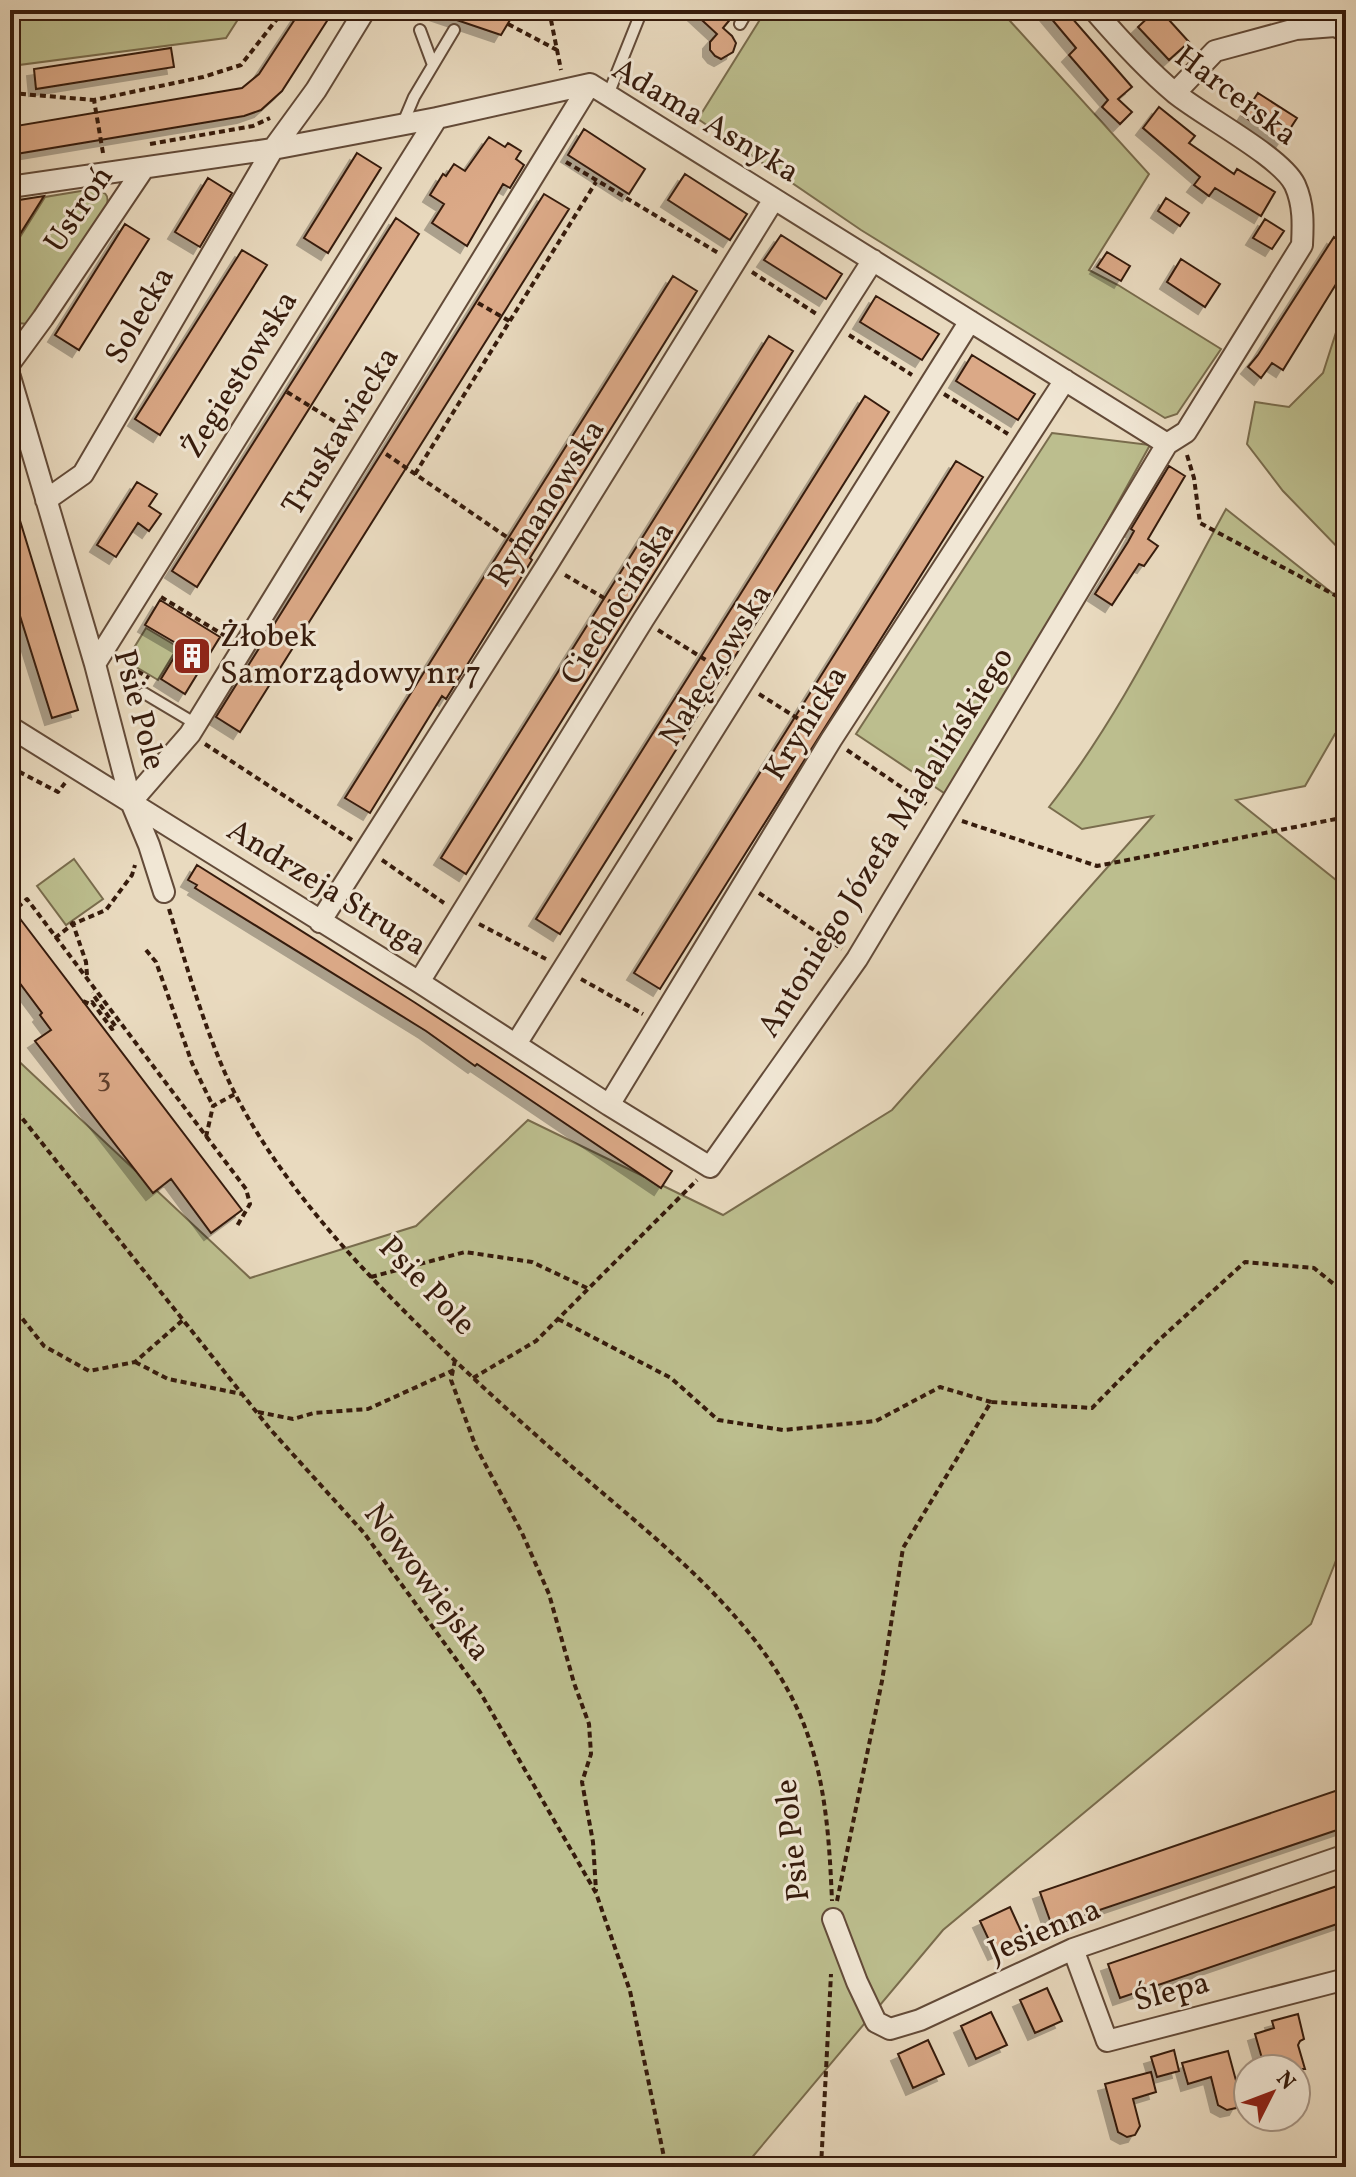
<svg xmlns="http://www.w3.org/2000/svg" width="1356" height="2177" font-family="Vollkorn,serif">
  <defs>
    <filter id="shadow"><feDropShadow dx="-7" dy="7" stdDeviation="0" flood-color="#0004"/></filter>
  </defs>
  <rect width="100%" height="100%" fill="#e9dabf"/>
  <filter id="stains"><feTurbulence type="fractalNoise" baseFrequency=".0025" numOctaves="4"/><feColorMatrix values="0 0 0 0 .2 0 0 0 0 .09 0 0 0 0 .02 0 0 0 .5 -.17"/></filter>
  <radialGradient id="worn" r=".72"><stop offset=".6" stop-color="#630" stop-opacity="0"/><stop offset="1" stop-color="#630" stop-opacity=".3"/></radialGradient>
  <path fill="#bcbe8e" stroke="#796c4d" stroke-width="2" d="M10,10h234l-18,28 -215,28z
    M766,10h234l149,164 -60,96 29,15 103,64 -44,65 -12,4 -304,-188 -163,-111z
    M87,190c18,1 25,2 18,22l-76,112 -12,-1 -7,-6v-64l35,-56z
    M1340,320l6,15v221l-63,-65 -36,-47 8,-42 34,5 34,-34z
    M1052,433l98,12 -197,354 -97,-65z
    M1226,509l120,95v120l-11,10 -30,52 -69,14 110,88v647l-35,89 -368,306 -199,237h-734v-1114l240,225 166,-52 112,-106 195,95 169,-105 261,-294 -71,13 -33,-22c71,-90 122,-198 177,-298z
    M146,628l32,19 -20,33 -32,-19z
    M74,859l29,40 -37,26 -29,-39z"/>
  <path fill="#dba987" stroke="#361b0c" stroke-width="2" filter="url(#shadow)" d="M301,10h33l-52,81 -21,19 -17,6 -234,39v-28l232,-39 17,-14z
    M436,10h80l-15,25 -65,-22z
    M691,10h47l-15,18 9,8 4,7 -3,9 -12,7 -6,-3 -5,-6v-8l7,-8z
    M1044,10h21l67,77 -14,12 14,13 -12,12 -18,-17 6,-7 -39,-45 7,-7z
    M1156,10h4l29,32 -20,18 -31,-33z
    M171,48l3,19 -138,22 -2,-20z
    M1258,93l39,25 -15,23 -39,-25z
    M1159,107l36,29 -6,7 45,31 3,-5 38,23 -14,24 -46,-28 -6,8 -15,-11 6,-8 -57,-49z
    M584,129l61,40 -16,25 -61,-39z
    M489,137l16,10 3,-4 13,8 -5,8 8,6 -14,23 -7,-4 -36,62 -35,-23 12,-19 -14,-9 13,-21 3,2 8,-12 11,7z
    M357,153l24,15 -53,85 -24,-15z
    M685,174l62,40 -17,26 -62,-40z
    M208,178l24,15 -32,54 -25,-15z
    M544,194l25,15 -329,523 -24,-15z
    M44,196l-34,54v-36l9,-14z
    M1166,198l23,15 -9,13 -22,-15z
    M396,218l23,16 -222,353 -25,-16z
    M1265,219l19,12 -12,18 -19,-11z
    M125,224l24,15 -70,111 -24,-15z
    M781,235l61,39 -16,25 -62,-39z
    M1334,237l12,8v23l-63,102 -11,-7 -11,15 -13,-11 10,-12z
    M242,250l25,15 -107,170 -25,-16z
    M1107,252l23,14 -9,15 -24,-14z
    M1181,259l39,25 -15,23 -38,-25z
    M673,276l24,15 -167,267 2,2 -86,139 -4,-3 -72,117 -25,-15z
    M876,296l63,38 -17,26 -62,-38z
    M769,336l24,15 -327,523 -25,-16z
    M972,355l63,39 -17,26 -62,-39z
    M865,396l24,16 -329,522 -24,-15z
    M956,461l27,16 -323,512 -26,-16z
    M1169,466l16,10 -37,63 10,7 -14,20 -5,-2 -27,41 -17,-11 33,-52 6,-11 -3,-2z
    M137,482l20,12 -8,12 12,8 -12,17 -11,-8 -22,34 -19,-12z
    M10,501h4l64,209 -26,8 -42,-134z
    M160,600l60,37 -35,57 -24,-15 20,-33 -36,-21z
    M197,865l217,137 258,169 -11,17 -184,-124 -2,2 -49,-35 -231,-143 2,-3 -9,-5z
    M21,920l221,290 -31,23 -40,-54 -18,14 -118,-152 16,-11 -11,-15 2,-2 -32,-43v-42z
    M1341,1789l5,16v22l-294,99 -12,-34z
    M1346,1883v38l-226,77 -12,-34z
    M1010,1907l15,33 -30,13 -15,-32z
    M1047,1988l15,33 -27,12 -15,-33z
    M991,2012l16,33 -31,14 -15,-33z
    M1298,2014l6,25 -4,2 -2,4 7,24h-40l-10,-35 19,-6 -2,-7z
    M928,2040l16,34 -31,14 -15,-34z
    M1174,2050l5,21 -22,6 -6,-20z
    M1228,2051l13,48 -5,9 -9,2 -9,-5 -7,-28 -23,7 -6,-21z
    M1151,2072l5,20 -23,7 7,27 -5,9 -8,2 -9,-5 -13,-48z"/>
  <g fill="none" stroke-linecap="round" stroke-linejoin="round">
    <g stroke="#634b39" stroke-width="14">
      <path id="lane" d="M740,24l8,-14
        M420,30l13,35
        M608,95l34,-85
        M403,123l11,-26 40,-67
        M144,693l52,31"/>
    </g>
    <g stroke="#634b39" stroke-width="24">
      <path id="street" d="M1175,93l40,-42 81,-22 39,-3 11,5
        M10,187l263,-38 164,-31 153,-34 577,360
        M10,363l33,-45 101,-150
        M10,377l85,287 36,138 18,43 15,47
        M46,500l37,-26 190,-325 43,-59 49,-80
        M95,664l342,-546
        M10,727l409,255 190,123 101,62 147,-208 310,-515 19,-12 116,-187c1,-20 2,-40 -7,-60 -13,-28 -92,-69 -120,-92 -30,-25 -56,-54 -81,-83
        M131,802l59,-68 400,-650
        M320,922l227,-357 227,-366
        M419,982l224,-362 230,-360
        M516,1044l454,-723
        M609,1105l222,-365 234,-360
        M833,1919l24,63 19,40 14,7 30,-9 153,-71 273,-94
        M1073,1949l34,92 239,-62"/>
    </g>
    <path stroke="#361b0c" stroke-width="4" stroke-dasharray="6 4" stroke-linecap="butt" d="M549,10l12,60
      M508,24l49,26
      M10,93l84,7
      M150,144l103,-18 17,-8
      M103,153l-9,-53 109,-23 38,-12 43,-55
      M566,162l154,92
      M752,272l66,43
      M478,303l33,19
      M849,335l63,40
      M287,392l68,42
      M944,394l64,40
      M386,454l144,99
      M1187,455l7,23 6,45 146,78
      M415,474l181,-292
      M565,575l61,36
      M161,597l66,40
      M658,630l70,44
      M129,666l20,12
      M759,694l57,36
      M205,744l147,96
      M847,750l82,56
      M10,767l48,25 7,-9
      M962,821l135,45 249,-49
      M382,860l62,43
      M759,893l83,56
      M169,909c17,55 33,111 56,164 34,75 91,146 147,205 63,66 130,128 198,187 78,68 178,143 224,237 31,63 35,130 38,199
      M10,914l17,-15 219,290 4,15 -13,22
      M479,924l67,35
      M55,938l18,-14 -2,-2
      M146,950l10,12 36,101 21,43
      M87,975l-1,-13 -13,-38 33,-14 26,-35 3,-10
      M581,979l62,35
      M83,1001l7,3 2,-2 20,27 4,-2 -24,-34
      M10,1103l260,326 94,104 116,159 116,201 34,98 36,176
      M206,1137l7,-31 22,-12
      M371,1277l94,-25 67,10 55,26
      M10,1303l34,43 45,25 46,-9 48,-42
      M558,1319l113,59 47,42 65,10 93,-9 64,-34 51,15
      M455,1360l-4,20 25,67 46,86 27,61 25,89 15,41 2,30 -9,28 11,60 3,49
      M135,1362l33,17 74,15
      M473,1378l63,-37 161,-161
      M258,1412l35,7 21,-6 54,-4 86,-39
      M837,1901l45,-220 21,-133 88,-146 101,6 68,-69 85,-77 69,6 32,26
      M821,2167l10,-193"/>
    <use href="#lane" stroke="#f1e7d5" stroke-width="10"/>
    <use href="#street" stroke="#f1e7d5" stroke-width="20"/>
  </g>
  <defs>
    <g id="building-square" transform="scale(2)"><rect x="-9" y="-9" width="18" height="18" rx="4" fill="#8f2418" stroke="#f1e7d5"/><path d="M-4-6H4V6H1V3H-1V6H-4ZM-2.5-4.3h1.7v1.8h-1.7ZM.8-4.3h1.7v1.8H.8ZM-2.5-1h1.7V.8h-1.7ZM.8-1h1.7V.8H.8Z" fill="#fff"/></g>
  </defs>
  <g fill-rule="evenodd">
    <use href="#building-square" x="192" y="656"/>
  </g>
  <g text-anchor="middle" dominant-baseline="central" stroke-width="6" stroke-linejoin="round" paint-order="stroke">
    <g font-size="28" fill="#5f3e2b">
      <text x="104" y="1079">3</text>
    </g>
    <g font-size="32" fill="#361b0c" stroke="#f1e7d5">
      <text transform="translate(1235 97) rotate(37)">Harcerska</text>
      <text transform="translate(705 122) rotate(31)">Adama Asnyka</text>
      <text transform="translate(80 210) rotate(-56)">Ustroń</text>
      <text transform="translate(141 316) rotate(-60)">Solecka</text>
      <text transform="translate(241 375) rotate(-58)">Żegiestowska</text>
      <text transform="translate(342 432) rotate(-58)">Truskawiecka</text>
      <text transform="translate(548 504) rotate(-58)">Rymanowska</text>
      <text transform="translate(619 604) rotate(-58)">Ciechocińska</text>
      <text transform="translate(717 666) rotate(-58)">Nałęczowska</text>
      <text transform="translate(138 710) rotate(75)">Psie Pole</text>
      <text transform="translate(807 724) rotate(-58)">Krynicka</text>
      <text transform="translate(887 843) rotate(-58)">Antoniego Józefa Madalińskiego</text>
      <text transform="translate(326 889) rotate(32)">Andrzeja Struga</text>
      <text transform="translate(426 1287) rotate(46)">Psie Pole</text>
      <text transform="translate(426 1583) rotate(53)">Nowowiejska</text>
      <text transform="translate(794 1840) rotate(-96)">Psie Pole</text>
      <text transform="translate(1045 1932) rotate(-23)">Jesienna</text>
      <text transform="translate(1172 1993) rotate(-15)">Ślepa</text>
    </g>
    <g font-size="32" fill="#361b0c" stroke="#f1e7d5" text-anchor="start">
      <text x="220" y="638">Żłobek<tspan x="220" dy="37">Samorządowy nr 7</tspan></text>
    </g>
  </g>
  <rect width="1356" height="2177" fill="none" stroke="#e9dabf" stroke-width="40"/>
  <rect x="12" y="12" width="1332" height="2153" fill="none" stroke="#361b0c" stroke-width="4"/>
  <rect x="20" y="20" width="1316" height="2137" fill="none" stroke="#361b0c" stroke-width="2"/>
  <g transform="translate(1272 2093) rotate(48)"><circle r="38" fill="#f1e7d5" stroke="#a69585" stroke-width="2"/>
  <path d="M0-6L14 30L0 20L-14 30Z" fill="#8f2418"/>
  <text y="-12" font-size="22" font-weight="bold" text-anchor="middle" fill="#361b0c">N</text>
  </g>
  <rect width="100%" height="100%" filter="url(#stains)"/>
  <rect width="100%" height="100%" fill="url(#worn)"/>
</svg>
